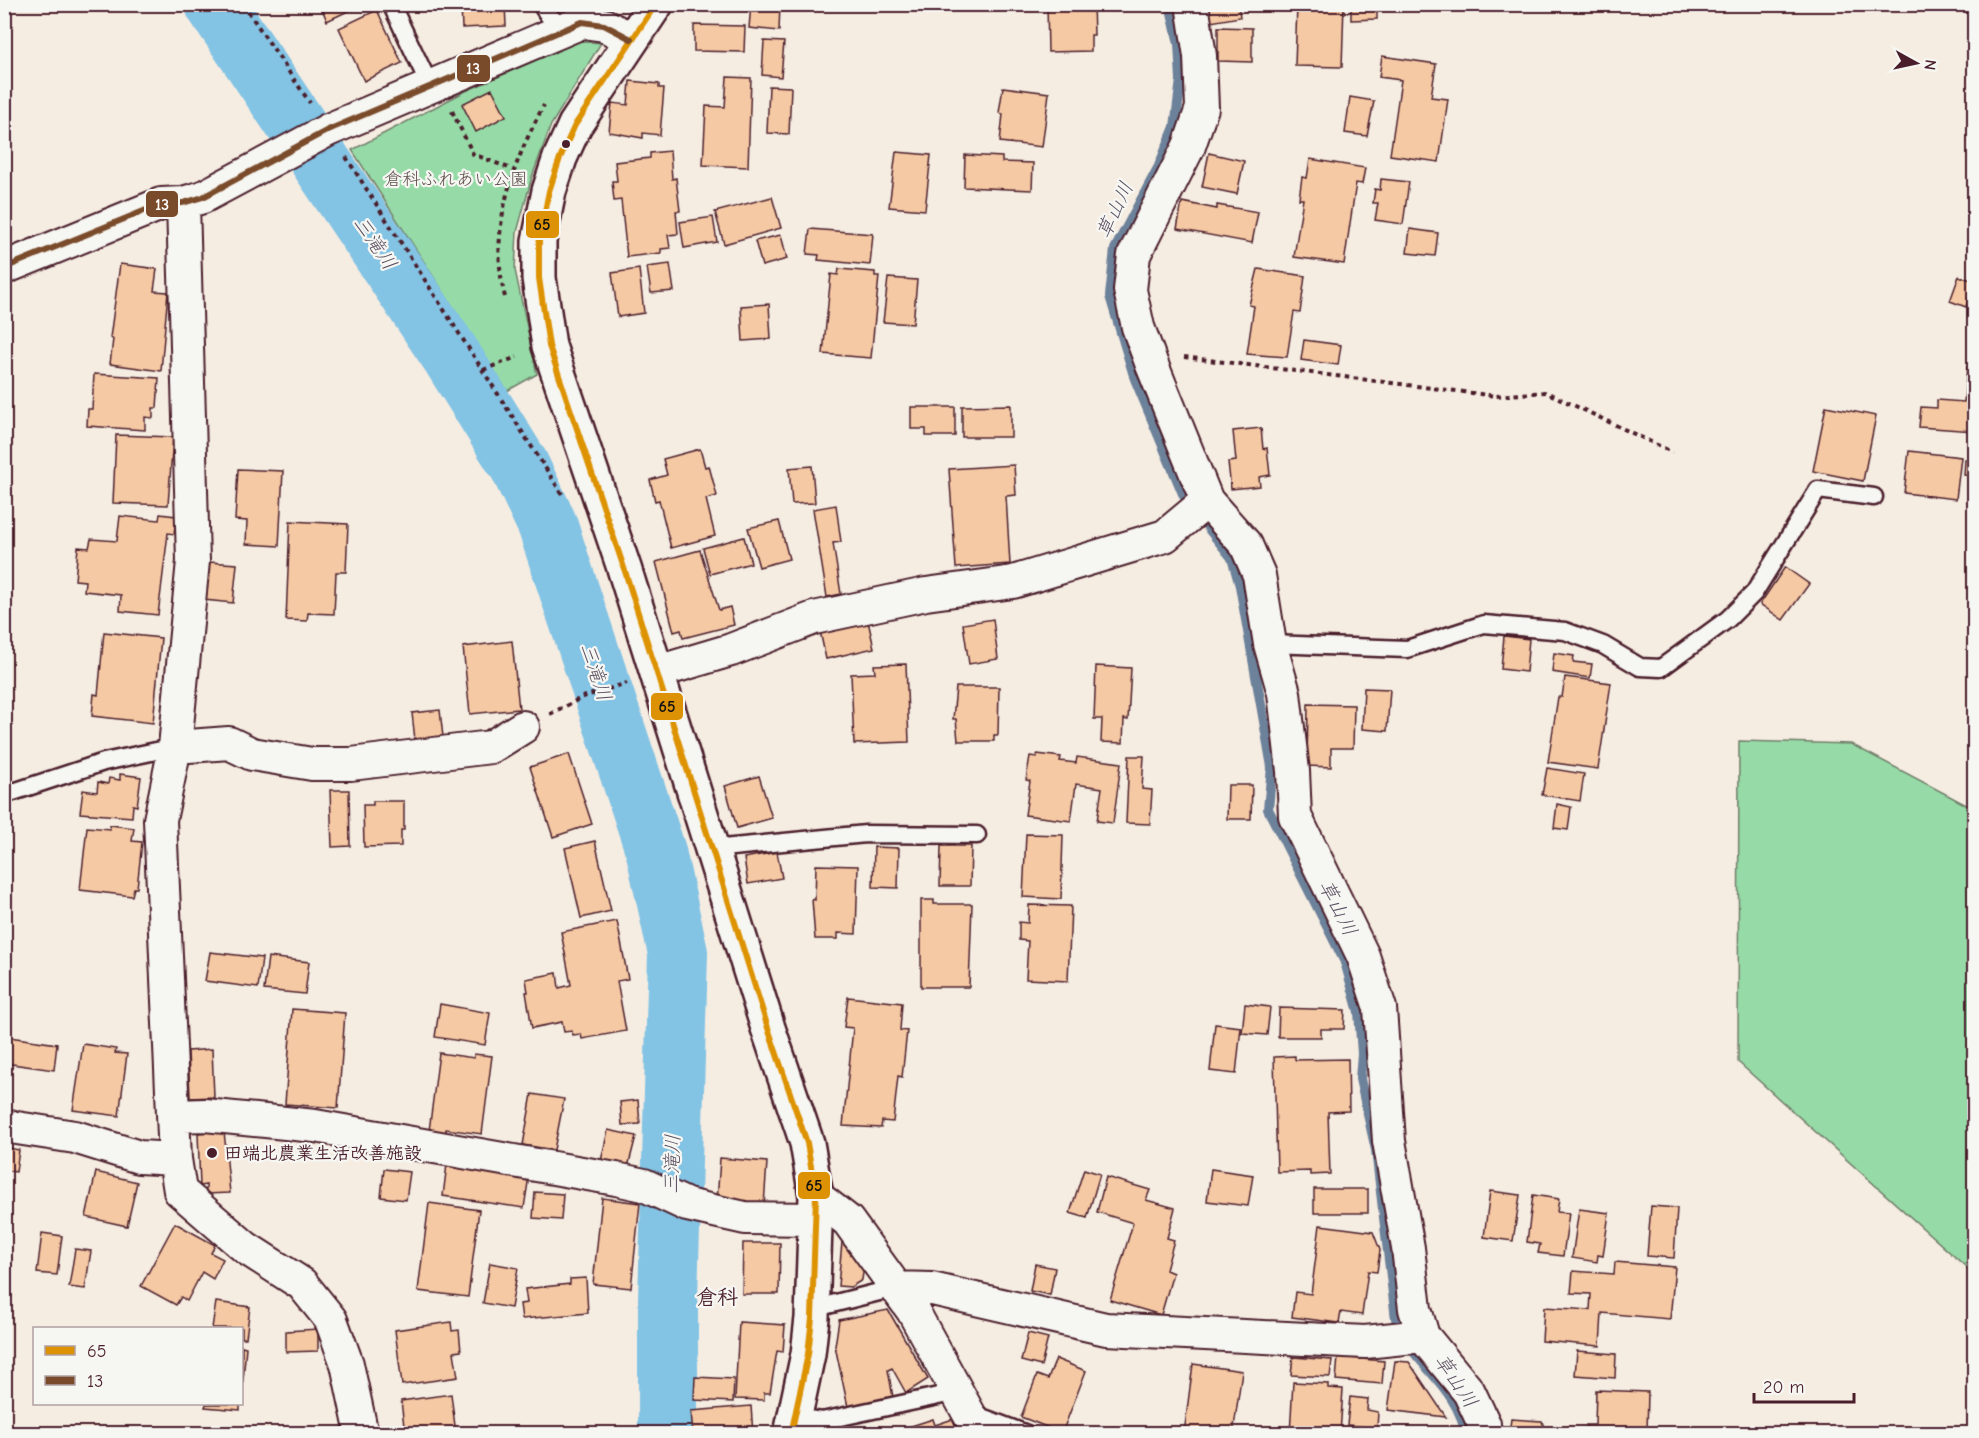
<svg xmlns="http://www.w3.org/2000/svg" width="1979" height="1438" font-family="'Comic Neue','Klee One',sans-serif">
  <rect width="100%" height="100%" fill="#f6ede2"/>
  <filter id="ink" filterUnits="userSpaceOnUse"><feTurbulence type="fractalNoise" baseFrequency=".0167" numOctaves="2"/><feDisplacementMap in="SourceGraphic" scale="12" xChannelSelector="R" yChannelSelector="G"/><feConvolveMatrix kernelMatrix="1 2 1 2 8 2 1 2 1" color-interpolation-filters="sRGB"/></filter>
  <g filter="url(#ink)">
    <path fill="#96dba7" stroke="#707d69" stroke-width="1.5" d="M579,41l22,2 -50,82 -19,52 -15,55 -2,38 22,104 -30,17 -155,-241 114,-59z
      M1739,741l112,3 123,65v465l-236,-212z"/>
    <g fill="none" stroke-linecap="round" stroke-linejoin="round">
      <path stroke="#6c819a" stroke-width="10" d="M1170,4l9,40 2,36 -6,47 -16,39 -44,83 -5,47 25,83 49,117
        M1208,528l24,30 8,28 32,181 -4,42 77,153 14,50 3,42 -2,25 16,71 20,169
        M1413,1351c19,24 49,50 52,83"/>
      <path stroke="#83c3e4" stroke-width="60" d="M215,4l235,350 69,111 28,59 109,328 22,101 -10,346v135"/>
    </g>
    <path fill="#f5c9a4" stroke="#4a1f2b" stroke-width="1.5" d="M320,4h43l-36,17z
      M461,4h44l1,22 -44,2z
      M751,4h29l-1,27 -30,-3z
      M1047,4h46l1,31h-3v16l-43,1z
      M1208,4h30l2,13 -29,5z
      M1297,4h47l-2,63 -47,-1z
      M1351,4h26v15l-26,1z
      M377,10l25,53 -38,18 -25,-53z
      M694,25l51,1 -1,26 -50,-1z
      M1218,27l34,1v34l-34,-1z
      M764,41l20,1 -3,35 -19,-2z
      M1382,56l54,8 -5,33 17,2 -9,63 -49,-7 11,-75 -22,-3z
      M727,77l24,1 -3,89 -45,-2 3,-59 19,1z
      M630,81l29,3v4h5l-4,47 -17,-2v5l-34,-6 3,-29 16,2z
      M769,86l22,1 -2,47 -22,-1z
      M1003,87l46,6 -7,54 -42,-5 3,-28 -4,-1z
      M492,89l14,27 -30,16 -14,-28z
      M1350,97l24,4 -7,35 -22,-3z
      M670,151l2,28 4,-1 4,33h-4l2,23 -10,1 2,13 -9,1v4l-34,4 -6,-57 -7,1 -2,-20h5l-2,-19 35,-4v-5z
      M896,152l35,3 -6,55 -36,-3z
      M1209,153l35,8 -7,33 -35,-7z
      M965,155l37,2v5l31,1 -1,27 -68,-3z
      M1310,159l55,9 -3,16 -6,-1 -12,81 -50,-7 9,-58h-4l3,-22 5,1z
      M1381,179l28,3 -6,42 -28,-4 3,-17h-5l2,-14 5,1z
      M772,197l9,31 -57,16 -9,-32z
      M1182,202l35,7v-4l41,7 -6,31 -75,-14z
      M713,217l4,25 -33,6 -4,-26z
      M810,229l63,5 -3,31 -52,-5 1,-5 -12,-1z
      M1410,229l28,4 -3,23 -28,-3z
      M781,235l6,24 -25,7 -7,-25z
      M120,264l37,5 -3,22 14,1 -7,79 -51,-7 3,-25 -3,-1z
      M670,264l4,27 -23,2 -4,-26z
      M639,269l5,44 -26,4 -6,-44z
      M839,269l36,3v4h4l-8,82 -48,-4 8,-80 7,1z
      M1258,269l47,7 -5,37 -6,-1 -7,45 -40,-3 7,-48 -5,-1z
      M1959,276l15,5 -8,26 -16,-6z
      M888,278l29,2 -4,44 -30,-2z
      M769,304l2,35 -28,2 -2,-35z
      M1304,340l37,5 -3,20 -37,-5z
      M1967,367l7,1v63l-55,-4 2,-20 16,1v-8l27,2z
      M94,374l65,4 -2,30h-4v10l-8,-1v13l-58,-4 1,-17h4z
      M1011,405v32h-49v-31z
      M1826,406l50,10 -13,65 -50,-10z
      M911,407h44v29h-29v-7h-15z
      M1261,428l2,21 4,-1 3,27 -11,2 1,9 -29,3 -3,-27 8,-1 -3,-30z
      M116,435l57,2 -5,68 -55,-2z
      M700,449l5,18 4,-1 8,30 -11,3 9,37 -44,12 -12,-48 -4,1 -5,-21 17,-5 -4,-16z
      M1909,451l52,6 -5,42 -52,-6z
      M1965,459l9,1v16l-10,-1z
      M1014,465l2,30 -10,1 4,68 -54,4 -7,-99z
      M812,466l3,37 -23,1 -3,-36z
      M238,469l45,2 -4,75 -33,-2 1,-23 -12,-1z
      M836,505l5,37 -8,1 8,51 -14,3 -14,-88z
      M160,514l16,2 -2,18 -6,-1 -10,82 -38,-4 1,-16 -37,-4 1,-10 -10,-1 3,-33 11,1 2,-9 26,2 3,-25 39,4z
      M290,521l58,3 -2,48h-10l-2,42 -26,-1 -1,8 -21,-1z
      M779,521l10,38 -30,8 -11,-39z
      M744,537l7,26 -41,11 -7,-26z
      M700,550l19,60 11,-3 4,18 -51,13 -2,-8 -7,2 -18,-70z
      M208,562l29,2 -4,39 -29,-3z
      M1785,567l24,17 -26,36 -23,-16z
      M993,619l5,40 -29,5 -6,-40z
      M868,621l6,27 -48,11 -6,-28z
      M104,632l57,6 -8,85 -61,-7 2,-22 4,1z
      M1504,636l25,3 -3,33 -25,-3z
      M512,641l7,68 -49,5 -7,-67z
      M1554,653l20,3 -1,6 19,2 -2,14 -38,-6z
      M906,664l3,78 -55,2 -3,-70 24,-1 -1,-8z
      M1096,666l35,2 -3,52 -4,-1 -1,24 -22,-1 1,-23h-8z
      M1565,677l46,6 -13,86 -50,-7 10,-65h4z
      M956,687h43l-1,48h-4v6h-36l-2,-22h-3z
      M1364,688l26,1 -3,42 -25,-2z
      M1308,704l46,1 -1,43h-22v19l-24,-1z
      M440,710l3,27 -28,3 -3,-27z
      M569,754l23,70 -39,13 -23,-70z
      M1037,754l24,3 -1,4 16,2 1,-6 44,6 -8,60 -16,-2 5,-33 -26,-4 -5,37 -46,-6 5,-34 -4,-1 4,-24 7,1z
      M1129,756h15l-2,33 10,1 -2,34 -24,-1z
      M1547,768l37,6 -4,27 -38,-6z
      M120,774l21,3 -4,29 -4,-1 -1,12 -52,-4 3,-23 14,2 1,-10 10,2 1,-6 11,2z
      M759,776l13,42 -35,10 -12,-42z
      M1228,785h24l-1,34h-24z
      M330,790h19l1,56 -18,1z
      M373,801h31v29h-3v16l-37,1 -1,-42h10z
      M1557,804l14,3 -3,23 -14,-2z
      M110,825l24,3 -2,13 10,1 -5,46h-3l-2,8 -52,-6 7,-63 23,2z
      M1026,834l37,1 -2,64 -38,-2z
      M595,841l16,70 -30,7 -16,-70z
      M941,846h30l-1,40h-30z
      M874,847l25,1 -1,40 -25,-1z
      M777,852l5,26 -34,6 -4,-26z
      M816,865l42,1 -2,68 -18,-1v6h-23l-3,-40 3,1z
      M921,900h13v4h38l-3,83h-48z
      M1029,905l42,1 -3,75 -42,-2 2,-38 -9,-1v-18l9,1z
      M617,921l11,58 -11,2 9,50 -44,8 -1,-5 -8,1 -1,-4 -8,1 -2,-10 -30,6 -6,-36h2l-2,-13 31,-6 2,15 12,-3 -10,-53z
      M210,952l52,6 -4,30 -53,-7z
      M268,957l41,5 -4,32 -41,-4z
      M848,997l54,6 -2,27 7,1 -5,46 -4,-1 -5,46 -11,-1 -1,7 -38,-2 10,-98 -9,-1z
      M440,1004l50,9 -5,32 -50,-8z
      M1245,1004l25,3 -3,28 -25,-2z
      M1279,1008l66,2 -1,19h-23v8h-43z
      M292,1009l53,4 -7,95 -53,-4z
      M1215,1024l26,3 -5,47 -26,-3z
      M9,1037l48,7 -3,26 -49,-7z
      M83,1044l33,5 -1,4 12,1 -8,62 -46,-6z
      M212,1049l2,48 -24,1 -2,-47z
      M439,1053l35,5v-4l18,2 -10,78 -36,-5v4l-17,-2z
      M1295,1056v4l53,-1 1,52 -21,1 2,62 -20,1v-4l-33,1 -3,-115z
      M532,1094l32,5 -10,51 -31,-5z
      M638,1100l2,24 -18,1 -2,-23z
      M608,1130l28,6 -8,31 -27,-6z
      M224,1131l6,62 -24,1v-9l-6,1 -2,-53z
      M4,1147l15,3 -3,22 -12,-2z
      M720,1158l47,4 -3,43 -47,-3z
      M447,1164l82,12 -5,32 -81,-12z
      M384,1169l26,3 -4,28 -25,-3z
      M1084,1169l16,5 -13,44 -17,-5z
      M1211,1169l42,6 -5,31 -41,-5z
      M96,1172l41,10 -10,44 -41,-9z
      M1106,1177l44,13 -4,10 29,8 -8,30 7,2 -8,30 7,3 -12,42 -51,-15 23,-77 -36,-11z
      M1314,1189h54v24h-54z
      M1490,1191l30,4 -7,46 -29,-4z
      M535,1192l28,2 -2,26 -28,-2z
      M1533,1195l26,4 -2,13 12,1 -6,43 -25,-3 2,-9 -13,-2z
      M602,1198l38,5 -9,85 -38,-4z
      M429,1203l50,7 -11,87 -50,-6z
      M1651,1206l26,2 -3,50 -27,-2z
      M1579,1209l30,4 -6,43 -5,-1 -1,7 -25,-4z
      M175,1223l40,22 -4,8 12,6 -10,20 -11,-7 -15,29 -6,-4 -5,8 -35,-19z
      M1320,1225l53,7 7,18 -3,22 -9,-1 -6,44 -21,-3 -2,11 -47,-6 3,-25 16,2z
      M42,1233l20,3 -5,39 -20,-2z
      M842,1242h7l15,23 -2,15 -11,7 -13,-1z
      M743,1243h37l-1,51h-37z
      M75,1249l16,2 -6,38 -16,-2z
      M1615,1262l60,5 -5,52 -68,-6 -2,33 -58,-5 2,-34 46,3 1,-16 -20,-1 2,-22 41,3z
      M490,1263l28,5 -7,40 -28,-5z
      M1035,1264l20,4 -5,27 -20,-4z
      M586,1278l2,35 -66,6 -2,-15 7,-1 -2,-14 45,-5v-5z
      M216,1302l34,5 -4,31h-4v-10h-30z
      M888,1310l40,69 -22,14 -14,-25 -4,2 5,27 -45,10 -13,-61 4,-26z
      M451,1322l1,9 7,-1 2,21 -7,1 4,25 -56,8 -7,-55z
      M739,1322l46,3 -2,27 -6,-1 -7,42h-6v7l-29,-1z
      M318,1329v22l-32,1v-21z
      M1028,1333l20,5 -7,28 -20,-5z
      M242,1346l4,1 -4,44z
      M1577,1351l39,3 -1,24 -40,-3z
      M1293,1357l39,3 -2,17 -39,-2z
      M1338,1357l46,4 -2,23 -46,-4z
      M1056,1359l30,12 -24,62 -41,-16 16,-42 11,4z
      M1395,1361l14,1 37,55 -58,-7z
      M1193,1364l49,7 -9,63h-49z
      M695,1377l39,2 -1,23 -39,-2z
      M1293,1382l35,2v4l15,1 -3,45h-50z
      M1596,1390l52,2 -1,42h-61v-9h9z
      M451,1394l5,40h-51l-4,-33z
      M1350,1397l18,2 -1,11 11,2 -1,16 -30,-3z
      M206,1404h34v6l-35,-3z
      M751,1406l2,28h-60l-2,-23z
      M933,1419l2,6 18,-6 5,15h-54l-2,-5z
      M1511,1419l31,2 4,13h-37z"/>
    <g fill="none" stroke-linecap="round" stroke-linejoin="round">
      <g stroke="#4a1f2b" stroke-width="21">
        <path id="service" d="M391,4l40,84
          M541,4l7,11 17,14
          M1270,644l137,5 77,-25 81,7 38,14 37,22 21,1 67,-49 26,-26 64,-103 56,7
          M4,795l100,-33 71,-15
          M712,849l154,-15 111,1
          M812,1309l83,-21
          M971,1413l56,21
          M794,1417l28,4 135,-29"/>
      </g>
      <g stroke="#4a1f2b" stroke-width="36">
        <path id="minor" d="M1192,4l8,52 2,52 -13,38 -55,109 -4,35 8,37 14,38 55,136 39,44 13,30 11,69 14,49 9,78 2,45 68,140 17,52 9,133 19,107 7,61 8,27 46,56 15,32 1,10
          M183,203l10,358 -18,186 -15,73 15,339 5,32 66,57 56,36 29,36 16,44 15,70
          M4,268l157,-64 22,-1 20,-6 125,-67 254,-108 22,3 27,14
          M657,672l74,-22 83,-32 112,-24 87,-12 152,-46 42,-35
          M175,747l54,-4 23,11 60,10h39l140,-17 32,-20
          M175,1116l30,-1 110,11 301,53 28,6 43,20 58,13 70,1
          M4,1126l71,11 64,20 36,2
          M816,1196l32,25 65,90 67,123
          M895,1288l37,1 174,40 259,13 58,-6"/>
      </g>
      <g stroke="#4a1f2b" stroke-width="38">
        <path id="secondary" d="M656,4l-81,121 -15,33 -11,33 -10,50v37l10,68 75,222 144,460 39,115 9,53 -4,122 -4,36 -17,80"/>
      </g>
      <path stroke="#4a1f2b" stroke-width="4" stroke-dasharray="4.5 4.5" stroke-linecap="butt" d="M243,4l67,99
        M452,111l21,43 41,16
        M346,157l216,337
        M505,297c-17,-67 7,-133 39,-192
        M1184,357l312,39 50,-4 126,60
        M483,370l34,-13
        M550,714l33,-17 44,-14"/>
      <use href="#service" stroke="#f6f6f2" stroke-width="16"/>
      <use href="#minor" stroke="#f6f6f2" stroke-width="32"/>
      <use href="#secondary" stroke="#f6f6f2" stroke-width="33"/>
      <g stroke="#f6f6f2" stroke-width="10">
        <path id="bus-1" d="M656,4l-81,121 -15,33 -11,33 -10,50v37l10,68 75,222 144,460 39,115 9,53 -4,122 -4,36 -17,80"/>
      </g>
      <g stroke="#f6f6f2" stroke-width="10">
        <path id="bus-2" d="M4,268l157,-64 22,-1 20,-6 125,-67 254,-108 22,3 27,14"/>
      </g>
      <use href="#bus-1" stroke="#dd9206" stroke-width="6"/>
      <use href="#bus-2" stroke="#7a4b2a" stroke-width="6"/>
    </g>
  </g>
  <g fill="#4a1f2b" stroke="#f6f6f2" stroke-width="2">
    <circle cx="566" cy="144" r="5"/>
    <circle cx="212" cy="1153" r="6"/>
  </g>
  <g text-anchor="middle" dominant-baseline="central" stroke-width="4.5" stroke-linejoin="round" paint-order="stroke">
    <g font-size="18" fill="#5d4e4a" stroke="#f6f6f2">
      <text x="456" y="179">倉科ふれあい公園</text>
    </g>
    <g font-size="18" font-weight="bold" fill="#4a1f2b" stroke="#f6f6f2" text-anchor="start">
      <text x="224" y="1153">田端北農業生活改善施設</text>
    </g>
    <g font-size="20" font-style="italic" fill="#5b5062" stroke="#f6f6f2">
      <text transform="translate(1115 210) rotate(-65)">草山川</text>
      <text transform="translate(375 243) rotate(56)">三滝川</text>
      <text transform="translate(596 672) rotate(72)">三滝川</text>
      <text transform="translate(1338 908) rotate(63)">草山川</text>
      <text transform="translate(672 1164) rotate(-88)">三滝川</text>
      <text transform="translate(1456 1381) rotate(56)">草山川</text>
    </g>
    <g font-size="21" font-weight="bold" fill="#4a1f2b" stroke="#f6f6f2">
      <text x="717" y="1297">倉科</text>
    </g>
  </g>
  <g stroke="#f6f6f2" stroke-width="2">
    <rect x="456" y="54" width="35" height="29" rx="6" fill="#7a4b2a"/>
    <rect x="145" y="190" width="34" height="28" rx="6" fill="#7a4b2a"/>
    <rect x="525" y="210" width="35" height="29" rx="6" fill="#dd9206"/>
    <rect x="650" y="692" width="34" height="29" rx="6" fill="#dd9206"/>
    <rect x="797" y="1171" width="34" height="29" rx="6" fill="#dd9206"/>
  </g>
  <g font-size="16" text-anchor="middle" font-weight="bold" fill="#fff">
    <text x="473" y="74">13</text>
    <text x="162" y="210">13</text>
  </g>
  <g font-size="16" text-anchor="middle" font-weight="bold" fill="#111">
    <text x="542" y="230">65</text>
    <text x="667" y="712">65</text>
    <text x="814" y="1191">65</text>
  </g>
  <rect width="1979" height="1438" fill="none" stroke="#f6f6f2" stroke-width="24"/>
  <rect x="12" y="12" width="1955" height="1414" fill="none" stroke="#4a1f2b" stroke-width="2" filter="url(#ink)"/>
  <rect x="33" y="1327" width="210" height="78" fill="#f6f6f2" stroke="#b1a0a2" stroke-width="1.5"/>
  <rect x="45" y="1346" width="30" height="9" fill="#dd9206" stroke="#b1a0a2" stroke-width="1.5"/>
  <text x="87" y="1357" font-size="18" fill="#4a1f2b">65</text>
  <rect x="45" y="1376" width="30" height="9" fill="#7a4b2a" stroke="#b1a0a2" stroke-width="1.5"/>
  <text x="87" y="1387" font-size="18" fill="#4a1f2b">13</text>
  <g transform="translate(1916 63) rotate(98)" stroke="#f6f6f2" stroke-width="4.5" paint-order="stroke">
  <path d="M0-4.5L10 22L0 15L-10 22Z" fill="#4a1f2b"/>
  <text y="-9" font-size="16" font-weight="bold" text-anchor="middle" fill="#4a1f2b">N</text>
  </g>
  <path d="M1754 1393v9h100v-9" fill="none" stroke="#4a1f2b" stroke-width="3"/>
  <text x="1763" y="1393" font-size="18" fill="#4a1f2b" stroke="#f6f6f2" stroke-width="4.5" paint-order="stroke">20 m</text>
</svg>
